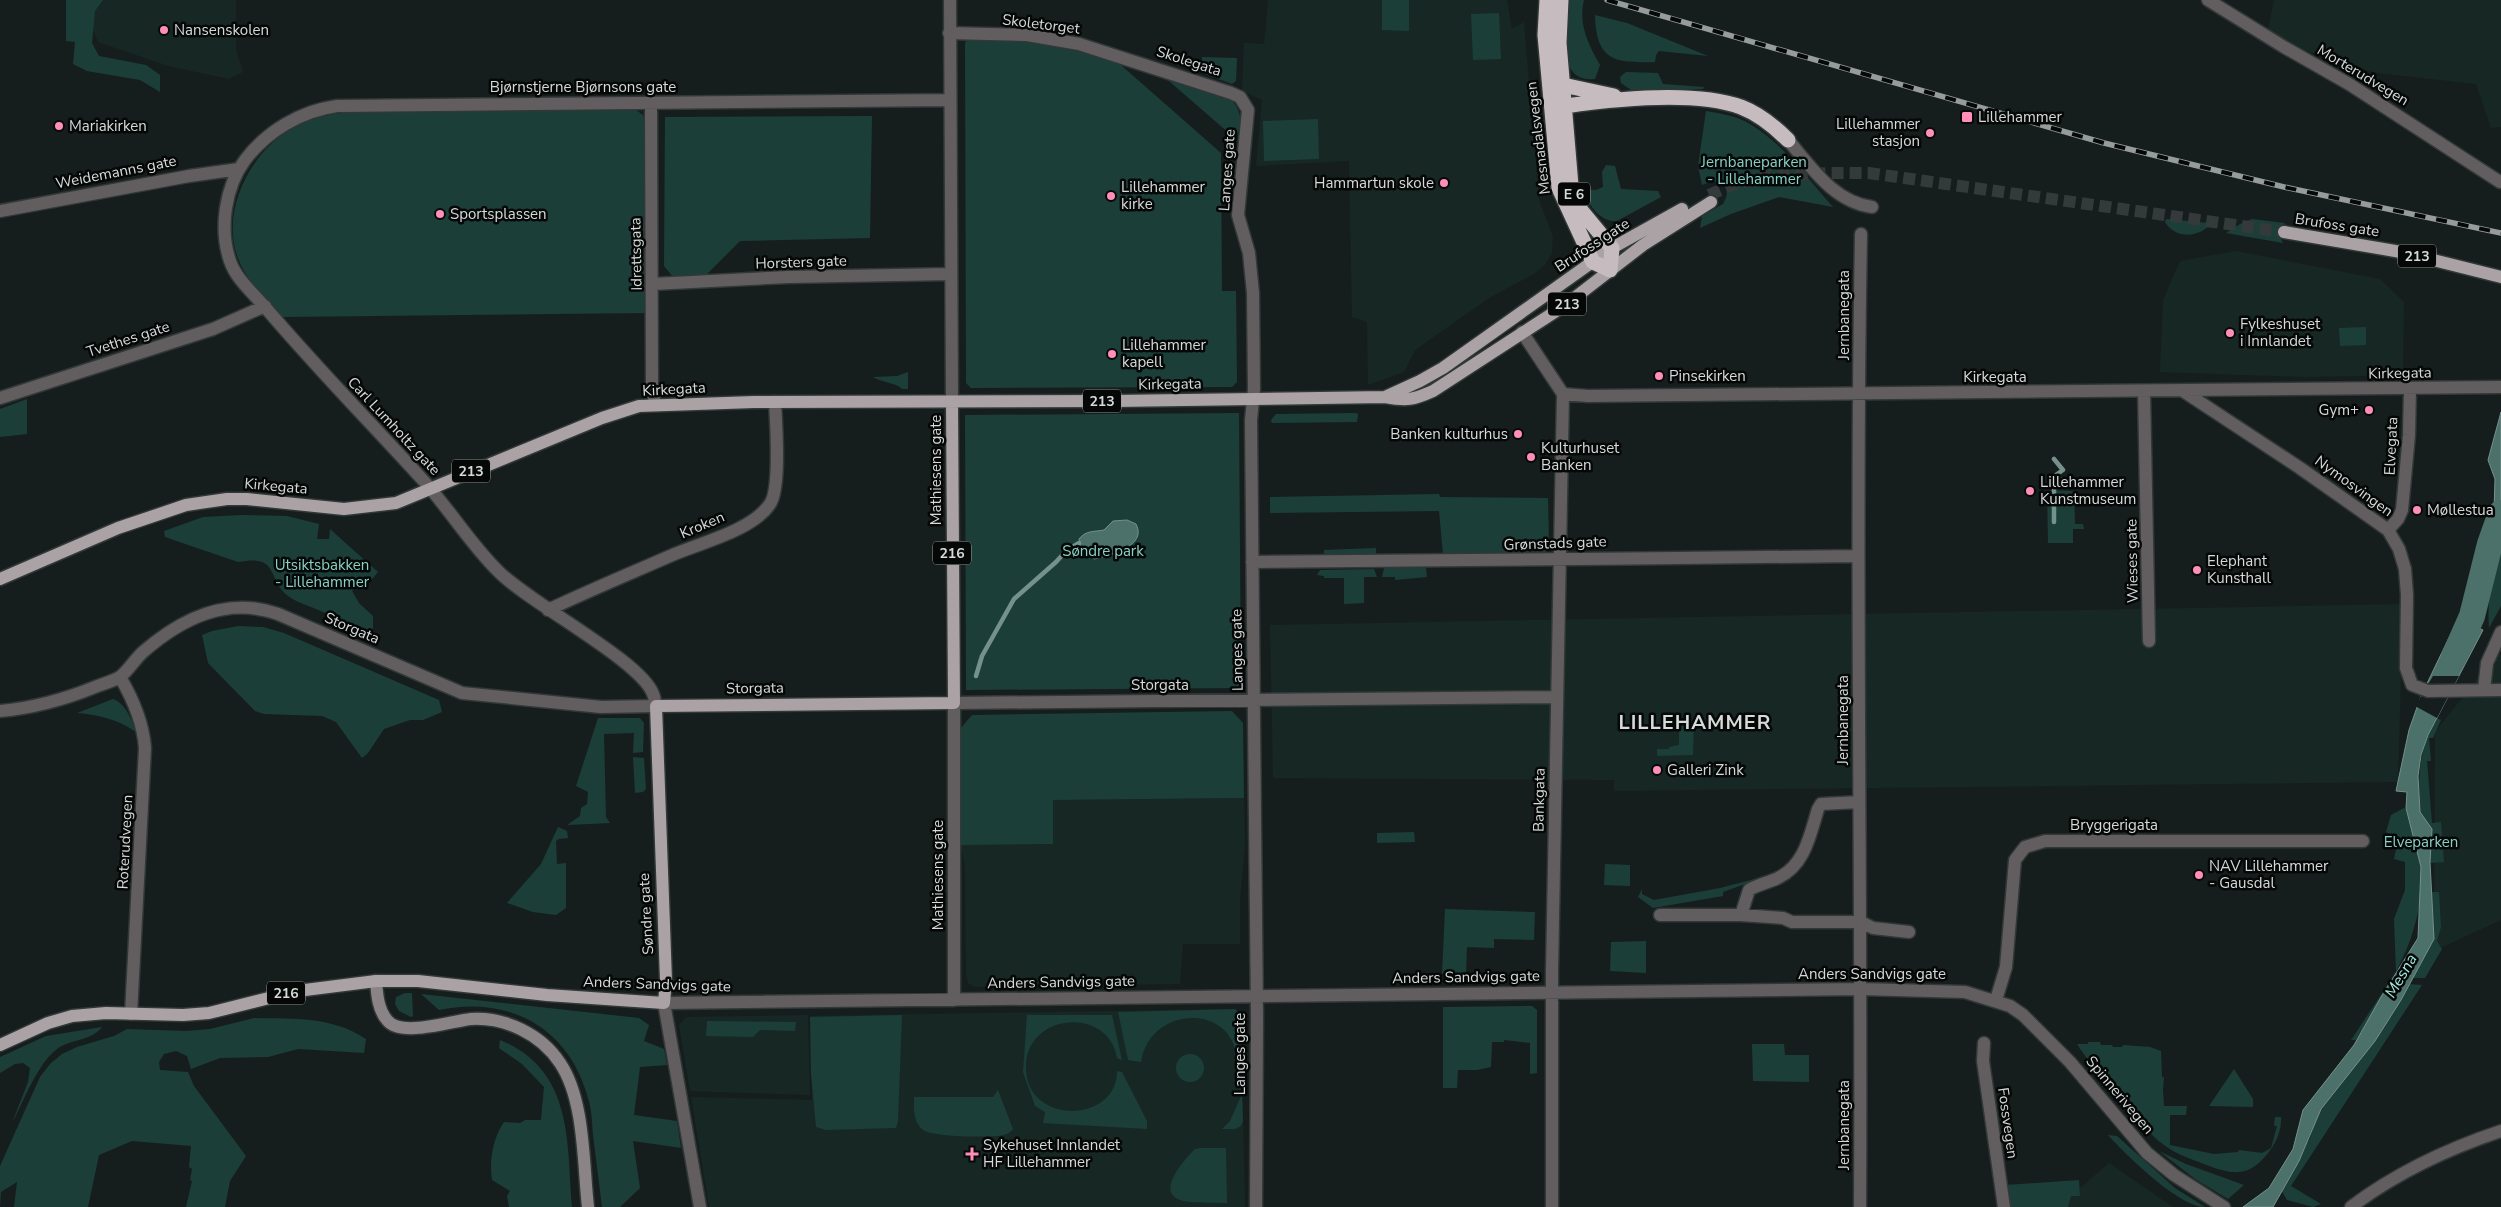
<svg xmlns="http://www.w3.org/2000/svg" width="2501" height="1207" font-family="'Nunito Sans',sans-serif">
  <rect width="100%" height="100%" fill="#161e1d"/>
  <path fill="#172724" d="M91,0h145v50l7,22 -14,7 -61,-13 -70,-24 -10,-25z
    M1268,0h239l5,29 12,-7 15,178 14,36 -1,17 -7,12 -11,9 -45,24 -74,52 -11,22 -36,13 -1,-63 -15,-5 -3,-156 -93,5 6,-66 -20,-9 2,-48 20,1z
    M2274,0h227v127l-10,1 -15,-44 -99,-11 -80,-25 -29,-18z
    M2236,251l144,28 24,23 -1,73 -98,2 -145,-5 3,-72 17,-39z
    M2403,604l-5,178 -784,9v-11l-341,-2 -3,-153z
    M2496,655h5v265l-67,31 1,-219z
    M1244,798l1,48 -5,54v44h-57l-3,40 -205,3 -7,-4 -2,-8 -1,-108 -4,-22 92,-1v-44z
    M1233,1009l8,7 4,191h-536l-18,-110 121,3 -1,-84z
    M808,1015l2,80 -120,-4 -11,-66 7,-8z
    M2109,1163l64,44h-115z"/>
  <path fill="#1c3e39" d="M66,0h37l-8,11 -3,32 7,13 47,9 14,10v17l-20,-12 -53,-9 -14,-7 2,-22 -9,-1z
    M1382,0h27v31l-27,-1z
    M1567,0h17c-6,24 4,44 16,65l-5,14c-41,5 -29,-54 -28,-79z
    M1499,13l2,46 -28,1 -2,-46z
    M1595,15l32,8 81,33 -49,-5 -3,4 -1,7c-39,1 -59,0 -60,-47z
    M968,39h39l36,5 71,15 107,94 1,138h14l1,91 -5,5 -261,1 -5,-5 -1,-340z
    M1202,57l35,1 -1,23 -4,3 -30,-11z
    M1626,72l32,1 5,11 41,3 -1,2 -72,1 -10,-7 -1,-6z
    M1162,75l71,26c7,10 11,22 4,33h-7z
    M636,110l7,5 3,11 1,187 -364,4c-15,-16 -34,-33 -43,-54 -22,-48 9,-111 53,-135 20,-11 40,-15 63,-16z
    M1706,111c11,2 24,4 34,8 38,17 66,58 93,88l-54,-10 -48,17 -31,14 2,-12 21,-12c11,-18 -4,-27 -21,-19l-4,-19z
    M872,116l-2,122 -130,3 -36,36h-31l-9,-11 1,-149z
    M1318,119l1,40 -55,2 -1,-40z
    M1606,165l9,1 6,23 37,2 3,6 -44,24c-17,2 -30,-18 -34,-32l13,1 7,-3 -1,-15z
    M2166,219l43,4 2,1c-13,14 -36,15 -46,-2z
    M2252,219l33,4c-5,5 -6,13 -2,20l-57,-10 14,-9z
    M2366,327v18l-26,1 -1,-18z
    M908,372v17h-6c-5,-6 -21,-7 -29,-12l24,-1z
    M27,399v35l-27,3v-28z
    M1239,413l2,275 -275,2 -1,-275z
    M1356,413l2,1 -1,8 -85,1 -1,-3 5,-6z
    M2047,490l27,1 1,33h8l1,5h-11v14h-25z
    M1439,494l1,3 108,1 1,47 -4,9h-102l-4,-43 -169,2v-16z
    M242,515l45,1 32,8 -2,15h12l1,-10 48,43 -5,6 -21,13 7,12 14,13v18c-19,-8 -38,-17 -57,-25 -9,-4 -20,-7 -28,-13 -22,-18 -8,-42 -50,-34l-73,-25 -1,-6 39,-14z
    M1376,548v6l-52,1v-5z
    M2501,550v56l-12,22c-2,-26 2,-53 12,-78z
    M1384,568h42l1,9 -32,3v-3h-13z
    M1374,569l3,8h-13v26l-20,1v-26h-20v-2l-7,-1 3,-5z
    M238,626l25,1 21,6 155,67 3,12 -19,8h-13l-26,9 -16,24 -6,5 -26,-36 -14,-6 -58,-2 -9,-3 -47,-48 -6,-28 10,-4z
    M113,699c13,5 19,21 23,33 -19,-13 -37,-17 -59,-19z
    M1232,711l11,12 1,75 -191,2v44l-92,1 -1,-116 12,-14z
    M598,718h42l4,5 -1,29 -10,1 1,-20 -30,1 2,83 4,6 -43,2 13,-9 1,-8 6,-4 1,-12 -12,-6z
    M2437,718l4,2 -8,18h-4l2,23h-4l5,62 9,-1 3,40 -14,1 1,29h8l2,35 -4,14 5,8 -17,29h-18l17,-41v-49c-6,23 -10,46 -20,67 -13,30 -31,57 -48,85h-5l45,-68 -2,-53 11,-29v-28l-11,-3 4,-19 -12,-8 5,-17 13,-7 12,9 4,-5c-2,-37 -2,-60 17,-94z
    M1694,722l-1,33 -36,1v-7h12v-2l10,-2v-21z
    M633,757l11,1 2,31 -3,3 -8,1z
    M558,827l9,4 1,7 -9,1 -3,2 1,23 9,-1v45l-10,7 -23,-3 -26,-9 34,-39z
    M1414,832l1,10 -38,1v-10z
    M1605,864l25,1v21l-26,-1z
    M1770,875l-47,17v4l-70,12 -15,-11 4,-8v5l12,6 66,-12z
    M1445,909l90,3 -1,28 -40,-1v9l-27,-1 -1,28 -24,-1z
    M1646,941v32l-36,-2 1,-29z
    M2408,984l14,1 -131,201 30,18 -8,3 -26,-7 -7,-12 30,-50 9,-31z
    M405,993h7l1,23 -2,1 -12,-6 -4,-7 1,-7z
    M421,994l218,24 10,7 -5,16 20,8 3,16 -27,2 -6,48 43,6 4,27 -48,-7 7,47 -20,19h-18c-3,-24 -6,-48 -9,-72 -1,-12 -1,-25 -5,-37 -19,-71 -80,-103 -149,-88z
    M1532,1006l5,4v63l-7,1v-31l-26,-3v2h-12l-1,25 -14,3h-19l-1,18h-14v-81z
    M1235,1009l7,7v30l-3,3h-4c-12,-46 -86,-40 -94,13l-13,-2 -10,-48z
    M902,1015l-4,106 -2,7 -70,2 -10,-3 -5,-53 -1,-57z
    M1027,1015h85l10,45 -5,-2c-8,-51 -87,-46 -91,5 -4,64 92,61 91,8l5,1 25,49v8l-104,-6 2,-11 -10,-6 -12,-34z
    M254,1018c41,1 77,-2 112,21l-2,14 -66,-4 -30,8 -48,1 -29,11 -4,-13 -11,-5 -12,3 -5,8 1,8 28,2 6,14 52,70 -16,25 -5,26h-39l6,-26 -2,-1 2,-11 -3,-2 2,-21 -59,-5 -33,14 -11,52h-74l3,-25 -16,10 -1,15v-41l40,-89 10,-13 12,-10 15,-7 37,-11 13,-7 59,2 24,-2z
    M707,1021l89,1 -1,9 -35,-1 -7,7 -47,-1z
    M102,1027c-10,14 -32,12 -45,22 -20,15 -33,52 -45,74l16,-41 2,-14 -7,-5 -8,1 -15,9v-16l46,-21z
    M500,1040c73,30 67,101 72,167h-63l-2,-11 3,-5 -18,-11c-3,-20 1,-42 12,-58l16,1 5,-3h16l3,-33 -22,-23 -23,-16z
    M2088,1042h12l1,3h11l1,2h9l1,-2 27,2 11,4 1,26h2l-1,13 1,16h23l-1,9h-16v30l44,9 24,-2 1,-2 23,3 9,-5 6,-22h-3l1,-9h6c1,17 -8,32 -20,44 -16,16 -33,12 -52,5 -15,-6 -32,-11 -45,-21 -27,-20 -68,-72 -87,-101h11z
    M1752,1044h32l1,11h24v27l-56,-1z
    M1176 1068a14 14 0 1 1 28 0a14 14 0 1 1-28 0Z
    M2234,1069l19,30v8l-44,-1z
    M998,1090l15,39c-2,3 -5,5 -9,6 -12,3 -72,2 -81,-5 -10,-8 -9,-21 -9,-33h79z
    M1242,1094l1,27 -2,5 -6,3h-13l8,-8z
    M2108,1135l9,1 58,52 30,19c-26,0 -79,-52 -97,-72z
    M1200,1148h26l1,55c-12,-1 -36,1 -47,-3 -25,-9 6,-42 15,-51z
    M2159,1151l27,13 58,21 -16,14 -33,-20z
    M2079,1180l1,16h-9l-3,11h-59l-3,-22z"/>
  <path fill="#4c716a" stroke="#75918c" d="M2501,412v122l-9,24 -12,63 -18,-8 12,-29 -2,-7 22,-65 1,-33 -7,-19z
    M1127,520l9,4c12,22 -27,32 -42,35l-13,-11 -2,-9c7,-9 15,-7 25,-9l9,-9z
    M2458,619l25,11 -55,105 -7,20 -3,21 2,36 12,17 -2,33 4,77 -33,61 -26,41 -54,68 -22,52 -26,46h-30l26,-19 24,-39 10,-39 51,-65 27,-48 37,-59 3,-71 -15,-59 1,-16 -11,-1 13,-61 12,-34z"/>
  <path fill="#161e1d" d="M2433,676h26l-22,42 -22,-12z"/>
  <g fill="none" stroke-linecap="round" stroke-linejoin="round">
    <path stroke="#75918c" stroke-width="4.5" d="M2054,459l9,11 -10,7 7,2 2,4 -8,5v34
      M976,676l6,-20 32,-57 42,-37 10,-11 13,-8"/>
    <path stroke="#4c716a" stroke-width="26" d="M2454,657l18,-41 18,-72 11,-31"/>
    <path stroke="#333a39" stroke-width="12" stroke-dasharray="12 6" stroke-linecap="butt" d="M1709,195l23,-10 42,-10 13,1 41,-3h41l415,59"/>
    <g stroke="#313837" stroke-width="15">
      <path id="street" d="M950,0l2,402
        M2208,0l76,47 65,37 151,98
        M949,33l78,2 52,9 152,49 9,4 8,13 -10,105 11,38 4,40 1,96 -3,31 6,598 -1,189
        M651,103l1,283 3,18
        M1788,140c24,28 46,62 84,67
        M0,211l189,-35 50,-7
        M653,284l135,-7 163,-3
        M1522,332l41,62
        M2144,391l5,250
        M2183,391l117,77 88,62 11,19 6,20 2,26 -1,73 6,17 16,6 73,-1
        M1563,394l25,2 913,-9
        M0,398l213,-69 52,-23
        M2388,530l10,-11 4,-9 7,-75 1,-46
        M1252,562c202,-1 404,-4 606,-6
        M548,610c40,-19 81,-36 122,-54 29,-13 82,-25 100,-52 11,-16 6,-81 5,-102
        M120,677c13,22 23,45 25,71l-14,266
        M2484,690l3,-27 14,-31
        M0,711c34,-3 63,-11 95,-24 8,-3 18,-6 25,-10 9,-7 15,-18 23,-25 39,-34 84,-56 135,-38l184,79 139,14 55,-1c-1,-4 -1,-8 -3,-12 -12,-33 -122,-90 -154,-122 -29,-28 -50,-64 -78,-94 -52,-57 -106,-112 -156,-171 -12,-14 -29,-28 -35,-46 -11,-32 -5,-74 15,-101 22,-29 56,-49 92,-54l613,-6
        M1660,915h81l8,-25c9,-6 19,-7 29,-12 27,-13 32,-43 40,-69l3,-5 38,-2
        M1741,915l42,3 9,4h69l12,6 36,4
        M954,1000v-297l602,-6
        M1996,1000l10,-33 9,-107 10,-13 20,-6h318
        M1984,1043l-1,18 21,146
        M700,1207l-36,-204 1197,-14 104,3 45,14 13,9 47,47 77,91 27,22 50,32
        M1552,1207v-236l11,-577
        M1860,1207c2,-324 -5,-649 1,-973
        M2351,1207c45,-34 96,-58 150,-76"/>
    </g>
    <g stroke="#313837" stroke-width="15">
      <path id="secondary" d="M376,981c1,13 2,29 11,39 13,18 65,1 84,-1 34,-2 70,15 89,44 25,37 23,101 28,144"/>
    </g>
    <g stroke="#313837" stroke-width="15">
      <path id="primary" d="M2284,232l117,20 100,25
        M1385,397l35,-16 23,-13 169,-120 70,-39
        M0,579l118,-51 68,-23 41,-6h20l97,10 52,-6 206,-85 37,-12 115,-4 360,-1 271,-4c22,4 28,3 48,-6l131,-85 79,-61 68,-43
        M0,1045l48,-22 24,-7 34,-3 77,2 26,-2 88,-22 79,-10h42l129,14 117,8 2,-23 -10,-274 298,-3 -2,-301"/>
    </g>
    <g stroke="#313837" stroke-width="18">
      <path id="highway" d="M1547,0l-2,35 14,153 34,74 17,8 2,-22 -33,-40 -8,-22 -12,-143 2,-43
        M1557,90l6,-5 51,11
        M1557,100l8,6c49,-7 129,-16 176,1 18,7 34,20 47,33"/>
    </g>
    <use href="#street" stroke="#625e60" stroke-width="12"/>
    <use href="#secondary" stroke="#8a8486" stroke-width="12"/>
    <use href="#primary" stroke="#aaa2a4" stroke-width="12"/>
    <use href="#highway" stroke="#c6bcbf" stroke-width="15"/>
    <g stroke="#969c9b" stroke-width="5.5">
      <path id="rail" d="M1607,0l497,143 180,44 217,46"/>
    </g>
    <use href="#rail" stroke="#050807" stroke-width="4" stroke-dasharray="11" stroke-linecap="butt"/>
  </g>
  <g fill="#ff8eb9" stroke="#050807" stroke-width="2">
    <circle cx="164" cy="30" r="5"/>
    <rect x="1961" y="111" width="12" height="12" rx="2.5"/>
    <circle cx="59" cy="126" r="5"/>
    <circle cx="1930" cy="133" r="5"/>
    <circle cx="1444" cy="183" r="5"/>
    <circle cx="1111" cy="196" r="5"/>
    <circle cx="440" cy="214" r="5"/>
    <circle cx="2230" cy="333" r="5"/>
    <circle cx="1112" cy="354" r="5"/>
    <circle cx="1659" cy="376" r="5"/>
    <circle cx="2369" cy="410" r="5"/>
    <circle cx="1518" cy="434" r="5"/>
    <circle cx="1531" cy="457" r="5"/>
    <circle cx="2030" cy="491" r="5"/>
    <circle cx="2417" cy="510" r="5"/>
    <circle cx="2197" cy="570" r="5"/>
    <circle cx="1657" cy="770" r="5"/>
    <circle cx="2199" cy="875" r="5"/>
    <path d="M969.5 1146.5h5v5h5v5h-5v5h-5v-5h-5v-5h5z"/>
  </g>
  <g text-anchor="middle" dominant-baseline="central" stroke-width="5" stroke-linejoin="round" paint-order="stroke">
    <g fill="#050807" stroke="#979c9b" stroke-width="1">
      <rect x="1558" y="182.5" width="32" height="23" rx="4"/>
      <rect x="2398" y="244.5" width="38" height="23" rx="4"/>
      <rect x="1548" y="292.5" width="38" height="23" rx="4"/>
      <rect x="1083" y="389.5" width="38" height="23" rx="4"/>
      <rect x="452" y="459.5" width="38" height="23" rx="4"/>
      <rect x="933" y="541.5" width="38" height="23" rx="4"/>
      <rect x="267" y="981.5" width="38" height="23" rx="4"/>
    </g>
    <g font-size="14" font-weight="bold" fill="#d6dbda">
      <text x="1574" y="194">E 6</text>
      <text x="2417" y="256">213</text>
      <text x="1567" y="304">213</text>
      <text x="1102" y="401">213</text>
      <text x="471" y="471">213</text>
      <text x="952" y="553">216</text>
      <text x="286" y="993">216</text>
    </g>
    <g font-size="15" fill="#d6dbda" stroke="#050807">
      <text transform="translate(1041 24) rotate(7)">Skoletorget</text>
      <text transform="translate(1189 61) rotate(18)">Skolegata</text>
      <text transform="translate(2363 75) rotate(31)">Morterudvegen</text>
      <text x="583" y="87">Bjørnstjerne Bjørnsons gate</text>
      <text transform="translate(1538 138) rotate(-97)">Mesnadalsvegen</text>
      <text transform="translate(1227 170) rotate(-86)">Langes gate</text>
      <text transform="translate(116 172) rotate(-11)">Weidemanns gate</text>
      <text transform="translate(2337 225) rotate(9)">Brufoss gate</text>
      <text transform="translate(1592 245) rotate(-33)">Brufoss gate</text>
      <text transform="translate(636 254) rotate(-91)">Idrettsgata</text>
      <text transform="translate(801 262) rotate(-2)">Horsters gate</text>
      <text transform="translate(1844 315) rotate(-90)">Jernbanegata</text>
      <text transform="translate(128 339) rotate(-18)">Tvethes gate</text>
      <text transform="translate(2400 373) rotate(-1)">Kirkegata</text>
      <text x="1995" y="377">Kirkegata</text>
      <text transform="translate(1170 384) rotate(-1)">Kirkegata</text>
      <text transform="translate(674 389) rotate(-3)">Kirkegata</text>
      <text transform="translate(394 426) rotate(47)">Carl Lumholtz gate</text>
      <text transform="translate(2391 446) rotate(-87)">Elvegata</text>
      <text transform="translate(936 470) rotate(-90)">Mathiesens gate</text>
      <text transform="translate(276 486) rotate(5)">Kirkegata</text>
      <text transform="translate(2354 486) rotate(36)">Nymosvingen</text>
      <text transform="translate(702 525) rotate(-23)">Kroken</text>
      <text transform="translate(1555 543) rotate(-2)">Grønstads gate</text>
      <text transform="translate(2132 561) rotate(-91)">Wieses gate</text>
      <text transform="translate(352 628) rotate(23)">Storgata</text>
      <text transform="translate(1237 650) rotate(-91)">Langes gate</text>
      <text x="1160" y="685">Storgata</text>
      <text transform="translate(755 688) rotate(-1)">Storgata</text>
      <text transform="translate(1843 720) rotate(-90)">Jernbanegata</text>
      <text transform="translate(1539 800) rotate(-89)">Bankgata</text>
      <text x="2114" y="825">Bryggerigata</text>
      <text transform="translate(125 842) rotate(-87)">Roterudvegen</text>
      <text transform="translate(938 875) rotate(-90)">Mathiesens gate</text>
      <text transform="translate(646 914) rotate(-93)">Søndre gate</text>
      <text x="1872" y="974">Anders Sandvigs gate</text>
      <text transform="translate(1466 977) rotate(-1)">Anders Sandvigs gate</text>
      <text transform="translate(1061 982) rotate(-1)">Anders Sandvigs gate</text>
      <text transform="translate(657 984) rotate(2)">Anders Sandvigs gate</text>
      <text transform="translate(1240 1054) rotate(-90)">Langes gate</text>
      <text transform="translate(2120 1095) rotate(50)">Spinnerivegen</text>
      <text transform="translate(2008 1123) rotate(82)">Fossvegen</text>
      <text transform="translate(1844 1125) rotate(-90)">Jernbanegata</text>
    </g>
    <g font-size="15" fill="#d6dbda" stroke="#050807" text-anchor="start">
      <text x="174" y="30">Nansenskolen</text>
      <text x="1978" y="117">Lillehammer</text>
      <text x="1920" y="124" text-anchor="end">Lillehammer<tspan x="1920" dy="17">stasjon</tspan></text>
      <text x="69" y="126">Mariakirken</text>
      <text x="1434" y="183" text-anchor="end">Hammartun skole</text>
      <text x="1121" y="187">Lillehammer<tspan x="1121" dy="17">kirke</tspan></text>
      <text x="450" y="214">Sportsplassen</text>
      <text x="2240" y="324">Fylkeshuset<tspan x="2240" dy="17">i Innlandet</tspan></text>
      <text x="1122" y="345">Lillehammer<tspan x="1122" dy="17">kapell</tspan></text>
      <text x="1669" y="376">Pinsekirken</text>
      <text x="2359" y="410" text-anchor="end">Gym+</text>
      <text x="1508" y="434" text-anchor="end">Banken kulturhus</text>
      <text x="1541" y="448">Kulturhuset<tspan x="1541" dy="17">Banken</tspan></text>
      <text x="2040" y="482">Lillehammer<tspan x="2040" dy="17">Kunstmuseum</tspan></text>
      <text x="2427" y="510">Møllestua</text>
      <text x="2207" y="561">Elephant<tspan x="2207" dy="17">Kunsthall</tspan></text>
      <text x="1667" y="770">Galleri Zink</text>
      <text x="2209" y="866">NAV Lillehammer<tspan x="2209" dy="17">- Gausdal</tspan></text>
      <text x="983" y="1145">Sykehuset Innlandet<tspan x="983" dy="17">HF Lillehammer</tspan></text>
    </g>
    <g font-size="15" fill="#8ad1c4" stroke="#050807">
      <text x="1754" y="162">Jernbaneparken<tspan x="1754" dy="17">- Lillehammer</tspan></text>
      <text x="1103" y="551">Søndre park</text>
      <text x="322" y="565">Utsiktsbakken<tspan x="322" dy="17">- Lillehammer</tspan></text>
      <text x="2421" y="842">Elveparken</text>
    </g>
    <g font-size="16" font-style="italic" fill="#a3eade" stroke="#050807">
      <text transform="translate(2401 976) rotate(-60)">Mesna</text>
    </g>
    <g font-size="20" font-weight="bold" letter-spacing="1" fill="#d6dbda" stroke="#050807">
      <text x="1695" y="722">LILLEHAMMER</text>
    </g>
  </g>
</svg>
